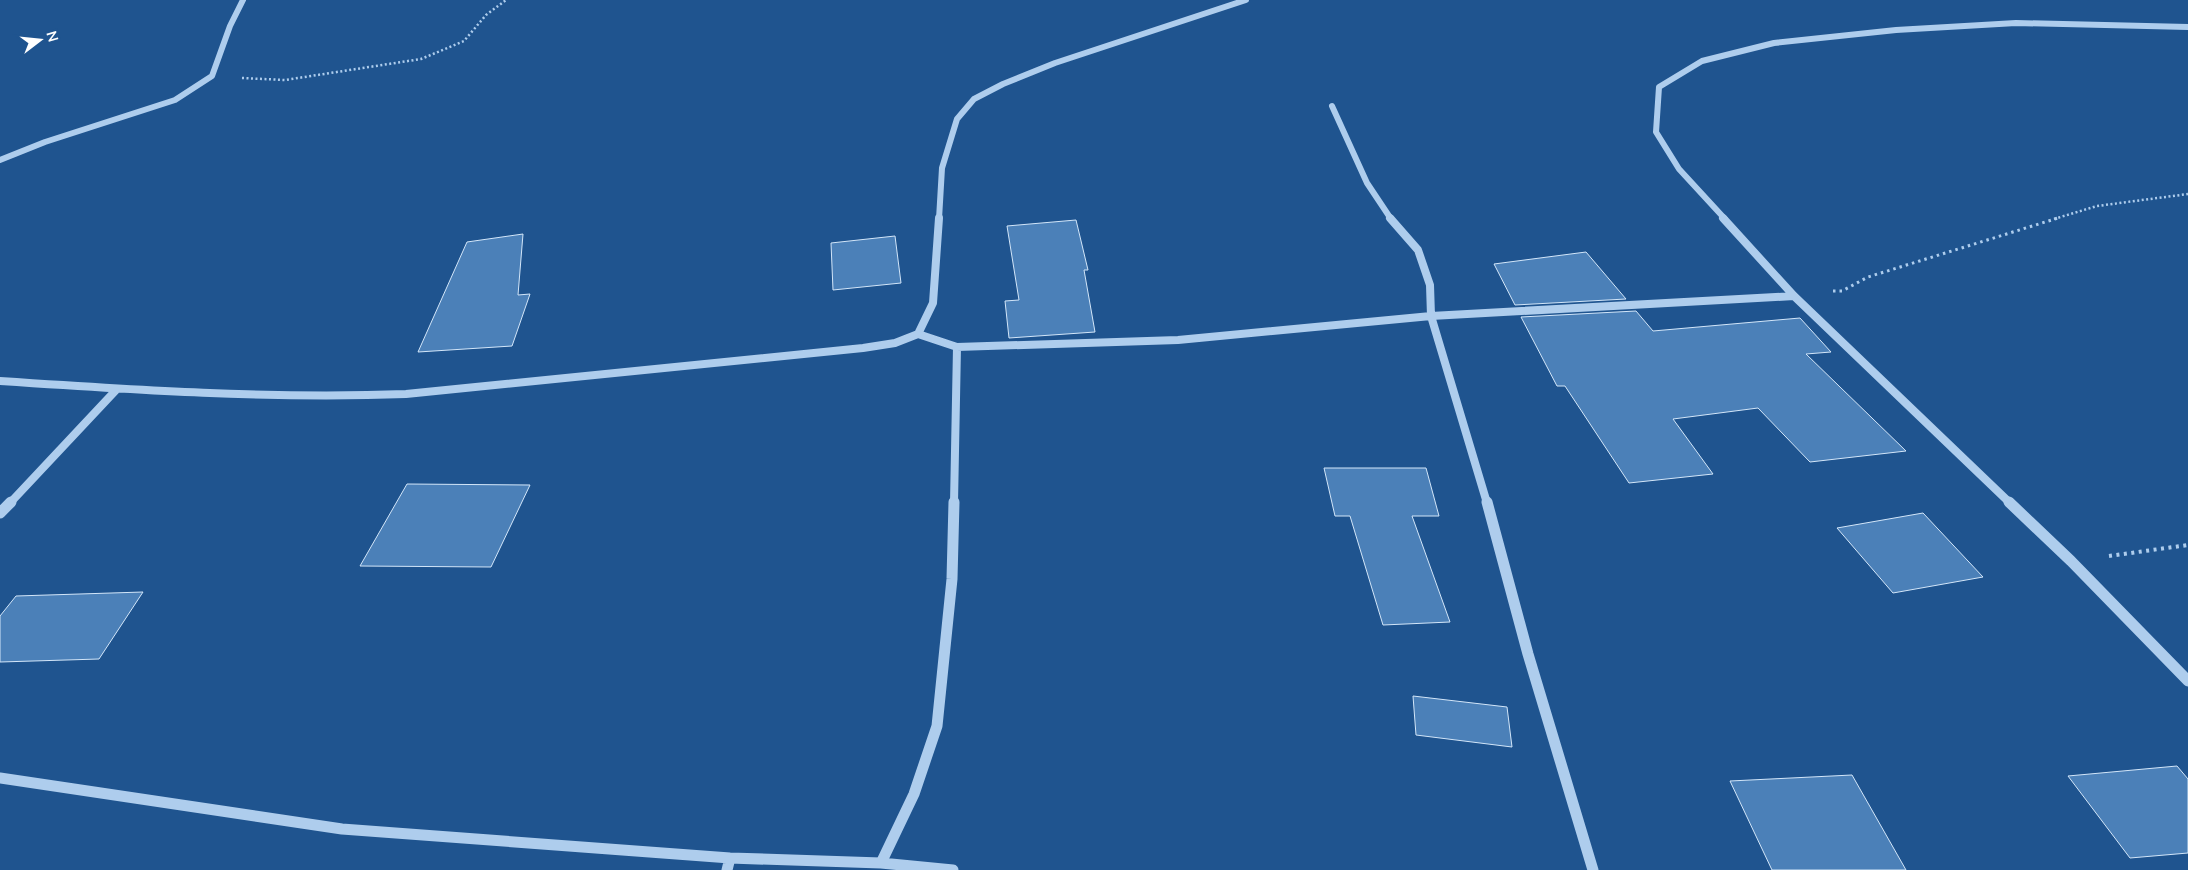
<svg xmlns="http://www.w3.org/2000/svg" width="2188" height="870" font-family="'Nunito Sans',sans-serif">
  <rect width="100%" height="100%" fill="#1f548f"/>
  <path fill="#4b80b8" stroke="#d3e6f9" d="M1076,220l12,50h-4l11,62 -86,6 -4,-37 14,-1 -12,-74z
    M523,234l-5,61 12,-1 -18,52 -94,6 49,-110z
    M895,236l6,47 -68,7 -2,-47z
    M1586,252l40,47 -111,6 -21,-41z
    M1636,311l17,20 147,-13 31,34 -25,2 100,97 -96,11 -52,-54 -85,11 40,55 -84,9 -64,-97h-8l-36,-69z
    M1324,468h102l13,48h-27l38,106 -67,3 -33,-109h-15z
    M407,484l123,1 -39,82 -131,-1z
    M1923,513l60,64 -90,16 -56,-65z
    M143,592l-44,67 -99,3v-46l16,-20z
    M1413,696l94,11 5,40 -96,-12z
    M2177,766l11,13v74l-58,5 -62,-82z
    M1852,775l54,95h-134l-42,-89z"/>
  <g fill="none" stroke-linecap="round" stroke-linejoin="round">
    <path stroke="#aecded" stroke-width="2.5" stroke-dasharray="2 2.5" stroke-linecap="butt" d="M242,78l43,2 136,-21 43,-18 22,-26 20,-15
      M2054,219l43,-13 91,-12"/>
    <path stroke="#aecded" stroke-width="3" stroke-dasharray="2.5 4" stroke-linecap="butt" d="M1833,291h9l26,-14 190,-59"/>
    <path stroke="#aecded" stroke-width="4" stroke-dasharray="3 4.5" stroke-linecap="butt" d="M2109,556l79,-11"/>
    <path stroke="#aecded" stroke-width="6" d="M1332,106l35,77 24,36
      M0,160l45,-18 130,-42 37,-24 18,-50 13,-26
      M939,219l3,-51 15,-49 17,-20 29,-15 52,-21 191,-63
      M1725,219l-46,-50 -23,-37 3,-45 43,-26 72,-18 122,-13 120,-7 172,4"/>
    <path stroke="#aecded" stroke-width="8" d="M1390,218l28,32 12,35 1,31 56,187
      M1723,218l71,78 216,207
      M918,334l15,-31 6,-85
      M0,381c135,9 271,18 406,13l457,-46 32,-5 23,-9 39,13 221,-7 253,-24 363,-20
      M10,503l107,-114
      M954,503l3,-156"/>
    <path stroke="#aecded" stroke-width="11" d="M1487,502l41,152 65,216
      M2009,502l62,59 117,120
      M0,513l11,-11
      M0,778l342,51 388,29 151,5 72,7
      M881,863l33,-69 23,-68 15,-147 2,-77
      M727,870l3,-12"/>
  </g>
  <g transform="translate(40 40) rotate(74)" stroke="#1f548f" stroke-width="4" paint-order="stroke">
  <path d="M0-4L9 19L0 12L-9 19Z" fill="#ffffff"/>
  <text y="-8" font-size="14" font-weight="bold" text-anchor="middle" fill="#ffffff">N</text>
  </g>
</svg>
